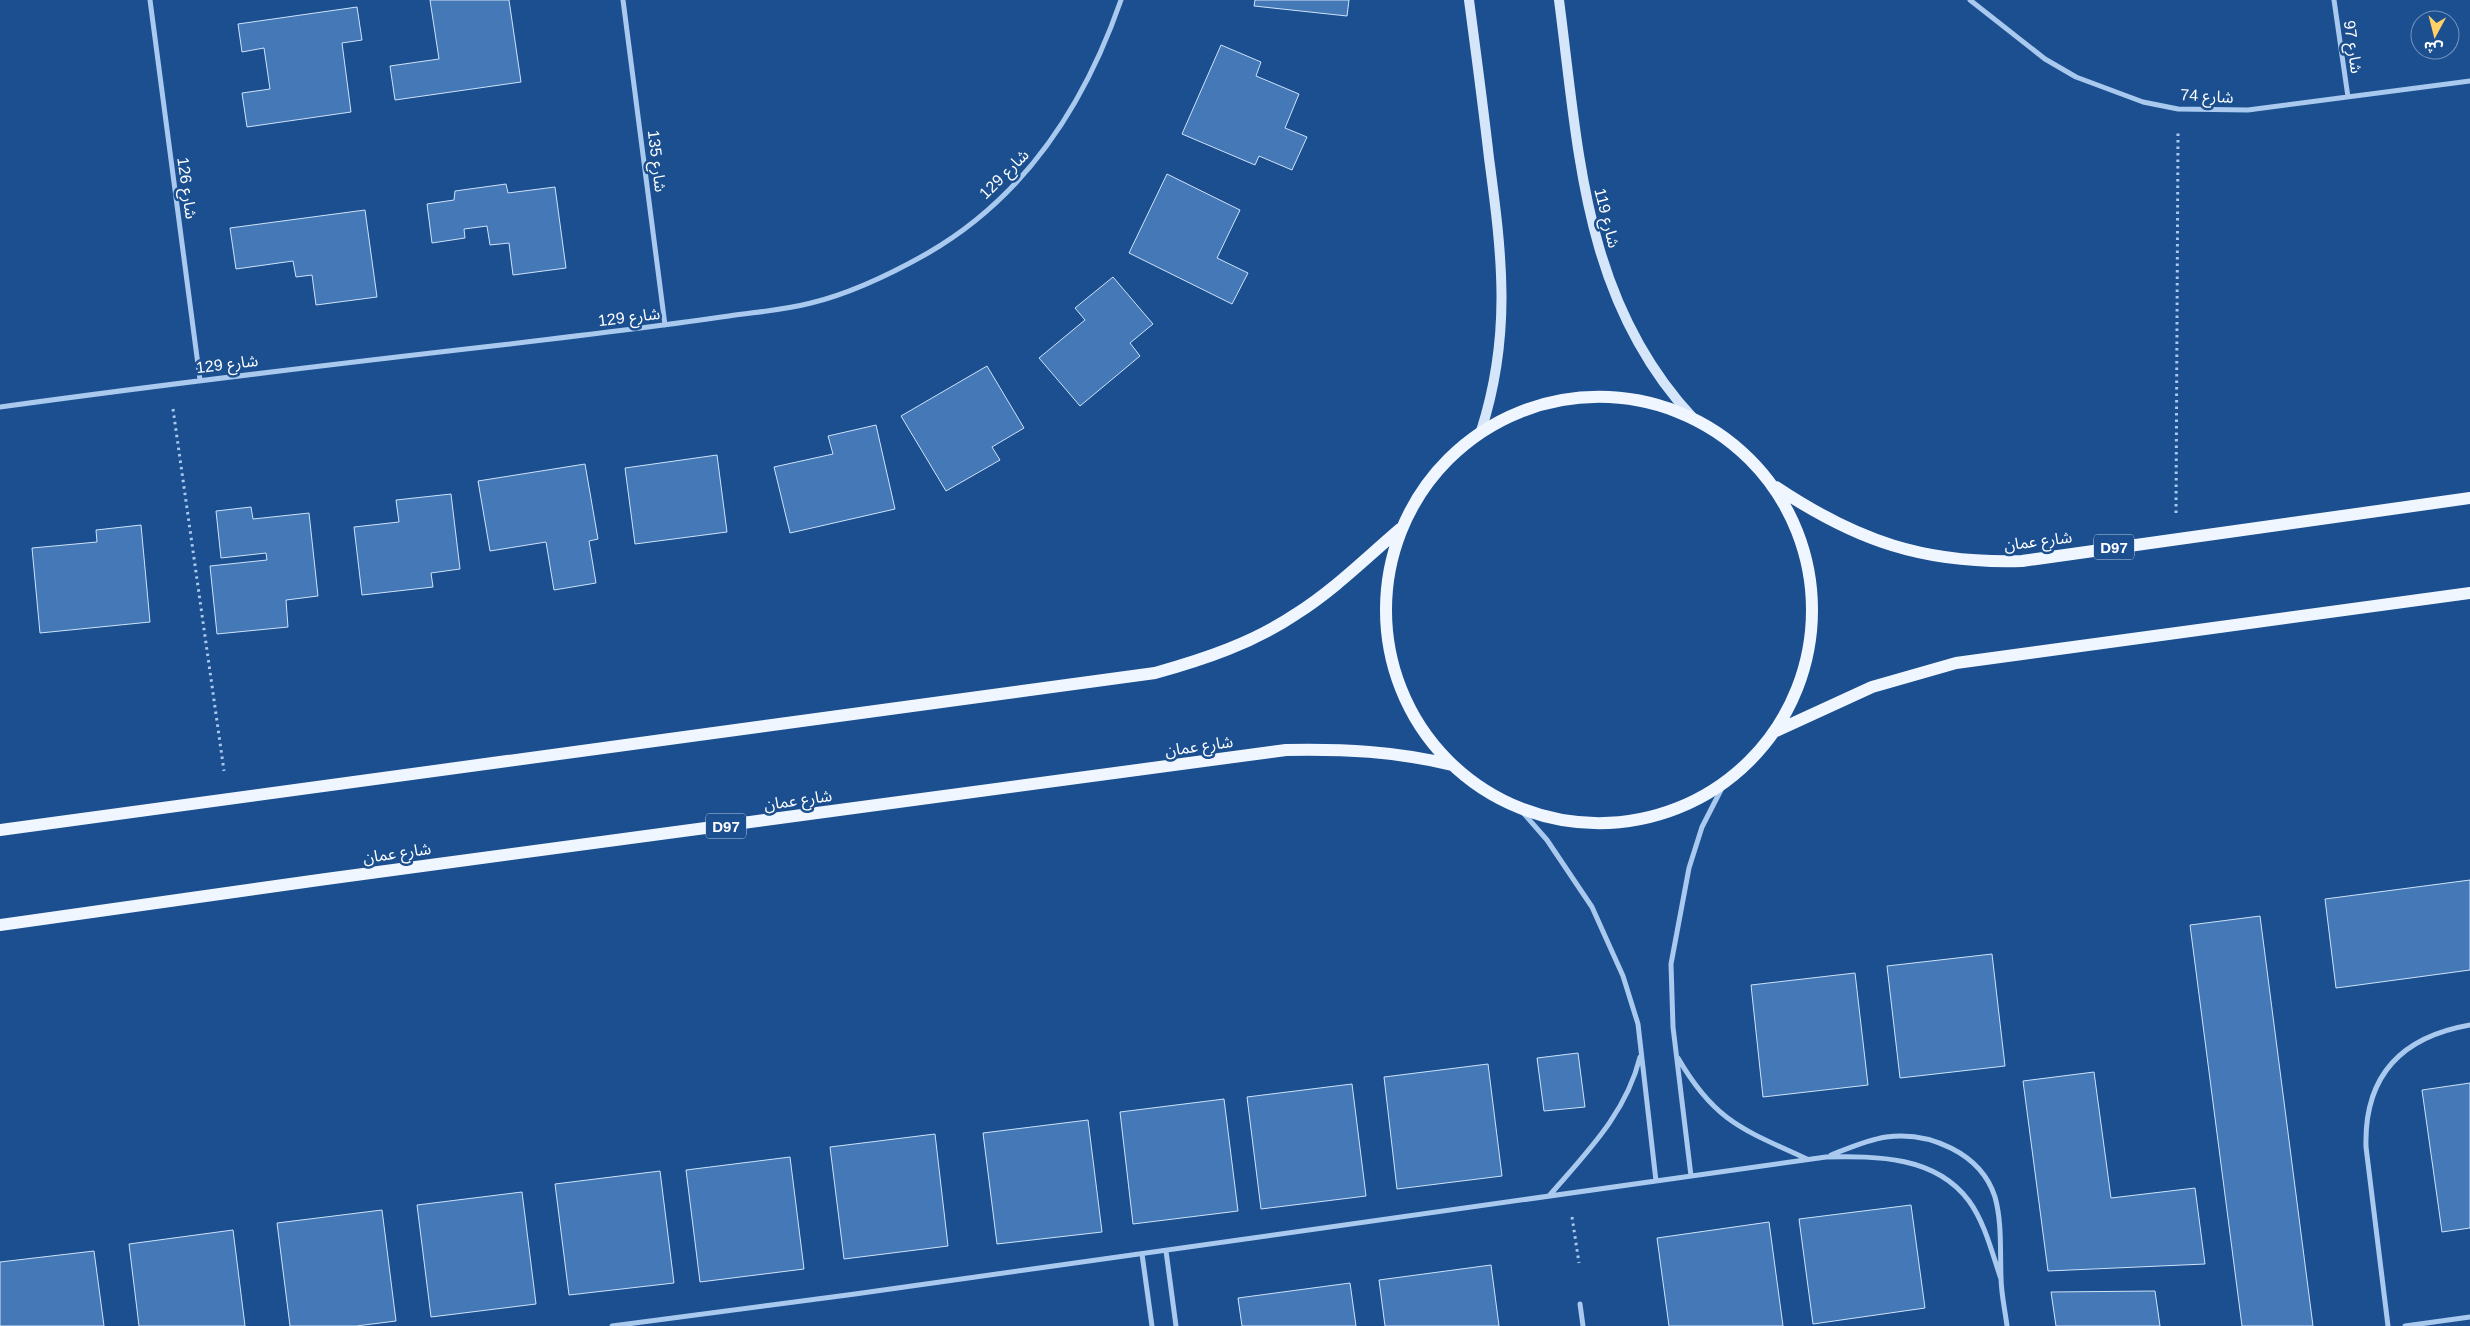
<svg xmlns="http://www.w3.org/2000/svg" width="2470" height="1326" font-family="Helvetica,'Noto Sans Arabic',sans-serif">
  <rect width="100%" height="100%" fill="#1b4f8f"/>
  <path fill="#4478b7" stroke="#cfe3fa" d="M430,0h79l12,82 -126,18 -5,-34 49,-7z
    M1255,0h94l-2,16 -93,-10z
    M357,7l5,33 -20,3 9,69 -104,15 -5,-34 28,-4 -6,-41 -22,4 -4,-28z
    M1221,45l40,17 -5,14 43,18 -14,34 22,9 -15,33 -33,-14 -4,9 -73,-31z
    M1167,174l73,36 -23,48 31,15 -16,31 -103,-51z
    M506,184l2,9 47,-6 11,81 -53,7 -4,-32 -19,2 -3,-19 -23,3 1,9 -33,5 -5,-39 27,-4 1,-9z
    M365,210l12,87 -61,8 -4,-30 -16,2 -3,-16 -57,8 -6,-41z
    M1113,277l40,47 -23,19 10,13 -60,50 -41,-48 46,-38 -10,-12z
    M987,366l37,62 -32,19 8,13 -54,31 -45,-75z
    M876,425l19,84 -105,24 -16,-66 59,-13 -5,-18z
    M717,455l10,77 -92,12 -10,-76z
    M585,464l13,75 -9,2 7,42 -42,7 -8,-48 -56,9 -12,-70z
    M451,494l9,75 -29,4 2,14 -71,8 -8,-68 45,-5 -3,-22z
    M251,507l2,12 56,-6 9,83 -32,4 2,27 -71,7 -7,-68 57,-6 -1,-7 -45,5 -5,-47z
    M141,525l9,97 -110,11 -8,-85 65,-6 -1,-12z
    M2470,880v90l-134,18 -11,-89z
    M2260,916l53,410h-71l-52,-401z
    M1992,954l13,112 -105,12 -13,-112z
    M1855,973l13,112 -105,12 -12,-112z
    M1578,1053l7,54 -41,4 -7,-53z
    M1488,1064l14,112 -105,13 -13,-112z
    M2094,1072l17,126 84,-10 10,76 -157,7 -25,-190z
    M2470,1083v145l-28,4 -20,-142z
    M1352,1084l14,112 -105,13 -14,-112z
    M1224,1099l14,112 -105,13 -13,-112z
    M1088,1120l14,112 -105,12 -14,-111z
    M935,1134l13,112 -104,13 -14,-112z
    M790,1157l14,112 -104,13 -14,-112z
    M660,1171l14,112 -105,12 -14,-111z
    M522,1192l14,112 -105,13 -14,-112z
    M1911,1205l14,103 -112,16 -14,-105z
    M382,1210l14,111 -40,5h-66l-13,-103z
    M1769,1222l14,104h-114l-12,-88z
    M233,1230l12,96h-106l-10,-82z
    M94,1251l10,75h-104v-64z
    M1491,1265l8,61h-114l-6,-46z
    M1350,1283l6,43h-114l-4,-28z
    M2155,1291l5,35h-104l-5,-34z"/>
  <g fill="none" stroke-linecap="round" stroke-linejoin="round">
    <path stroke="#a9c9ee" stroke-width="3" stroke-dasharray="2.5 4" stroke-linecap="butt" d="M173,409l51,362
      M2176,513l2,-381
      M1572,1217l7,46"/>
    <path stroke="#a9c9ee" stroke-width="5" d="M150,0l50,380
      M623,0l42,325
      M1970,0l75,59 31,18 67,25 35,7 70,1 222,-29
      M2334,0l14,97
      M0,407c167,-23 334,-43 501,-62 76,-9 152,-18 228,-29 27,-4 55,-6 82,-13 41,-10 80,-29 117,-50 97,-56 157,-149 193,-253
      M1519,808l28,32 45,67 31,69 15,48 18,157
      M1678,1058c37,64 66,72 129,101
      M1831,1155c18,-7 36,-15 55,-18 43,-6 95,16 109,60 7,25 5,53 6,80 0,16 4,33 6,49
      M1691,1176l-18,-149 -2,-63 18,-96 13,-41 22,-43
      M1549,1196c37,-43 77,-82 91,-139
      M1166,1251l10,75
      M1142,1254l10,72
      M1580,1304l3,22
      M612,1326l243,-32 971,-137c51,-1 110,-1 143,44 16,22 23,52 32,78
      M2388,1326l-22,-179c-2,-71 35,-110 104,-122
      M2405,1326l65,-9"/>
    <path stroke="#d6e6fa" stroke-width="10" d="M1469,0c7,53 14,105 20,158 13,97 23,177 -8,273
      M1559,0c20,152 24,300 134,418"/>
    <path stroke="#f0f6ff" stroke-width="12" d="M1386 610a213 213 0 1 1 426 0a213 213 0 1 1-426 0Z
      M1776,487c81,54 148,77 246,74l448,-63
      M1776,731l96,-44 84,-24 514,-70
      M0,830l1155,-157c50,-14 98,-30 141,-59 38,-24 70,-56 104,-85
      M0,925l326,-46 960,-129c57,-1 110,1 166,15"/>
  </g>
  <g text-anchor="middle" dominant-baseline="central" stroke-width="5" stroke-linejoin="round" paint-order="stroke">
    <g fill="#1b4f8f" stroke="#bbcadd" stroke-width="1">
      <rect x="2094" y="534.5" width="40" height="25" rx="4"/>
      <rect x="706" y="813.5" width="40" height="25" rx="4"/>
    </g>
    <g font-size="15" font-weight="bold" fill="#fff">
      <text x="2114" y="547">D97</text>
      <text x="726" y="826">D97</text>
    </g>
    <g font-size="16" fill="#fff" stroke="#1b4f8f">
      <text transform="translate(2353 47) rotate(82)">شارع 97</text>
      <text transform="translate(2207 96) rotate(3)">شارع 74</text>
      <text transform="translate(657 161) rotate(83)">شارع 135</text>
      <text transform="translate(1004 174) rotate(-45)">شارع 129</text>
      <text transform="translate(187 188) rotate(82)">شارع 126</text>
      <text transform="translate(1607 218) rotate(76)">شارع 119</text>
      <text transform="translate(629 317) rotate(-7)">شارع 129</text>
      <text transform="translate(227 364) rotate(-7)">شارع 129</text>
      <text transform="translate(2038 541) rotate(-7)">شارع عمان</text>
      <text transform="translate(1199 746) rotate(-8)">شارع عمان</text>
      <text transform="translate(798 800) rotate(-8)">شارع عمان</text>
      <text transform="translate(397 853) rotate(-8)">شارع عمان</text>
    </g>
  </g>
  <g transform="translate(2435 35) rotate(187)"><circle r="24" fill="#1b4f8f" stroke="#7695bc"/>
  <path d="M0-4L9 19L0 12L-9 19Z" fill="#ffd166"/>
  <text y="-8" font-size="14" font-weight="bold" text-anchor="middle" fill="#ffffff">ش</text>
  </g>
</svg>
